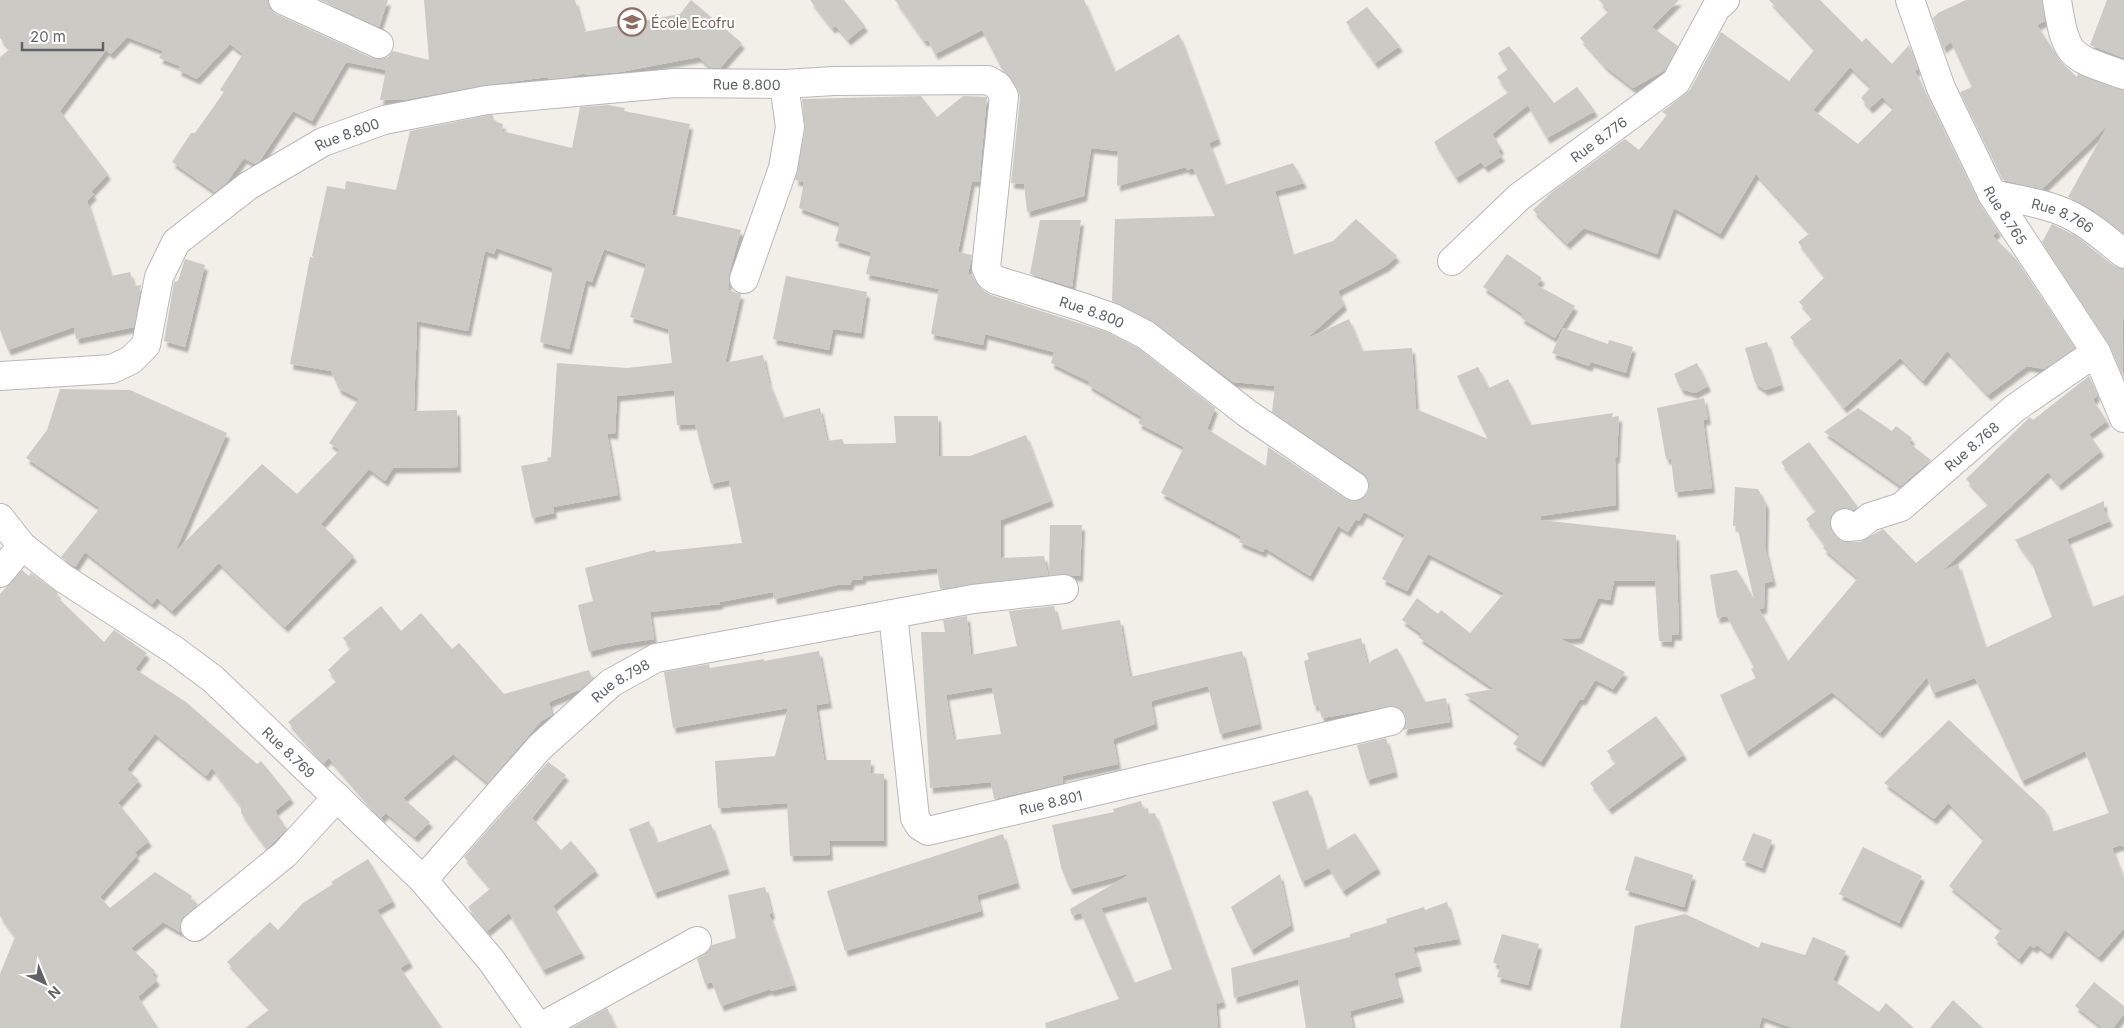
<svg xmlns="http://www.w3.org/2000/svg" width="2124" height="1028" font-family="Inter,sans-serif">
  <defs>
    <filter id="shadow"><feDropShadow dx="3" dy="5.5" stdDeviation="1" flood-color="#0004"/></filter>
  </defs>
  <rect width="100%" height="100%" fill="#f1efe8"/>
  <path fill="#cccac5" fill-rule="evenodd" filter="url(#shadow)" d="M0,0h268l2,9 6,5 96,44 9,1 7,-2 5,-6 36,9 -5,-60h151l9,32 96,-18 11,-14 51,43 -22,25h-9l-12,-11 -79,15 -35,3 1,-2 -17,4 -20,2 -1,-2 -64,8 -81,15h-23l6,-30 -40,-8 -34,59 -19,-10 -34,51 -5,2 -10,-6 -17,24 -12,10 -43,-30 19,-29h4l29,-41 -4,-2 23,-36 -13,-10 -33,35 -19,-9 2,-4 -21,-8 4,-7 -36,-14 -16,17 -5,-4 -46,61 48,63 -17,18 3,2 -7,7 24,75 19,-4 4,14 7,-1 -7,42 -58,12 -2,-12 -66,23 -8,-20v-273l10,-8 -10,-11z
    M320,0h68l-9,27z
    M810,0h34l21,26 -17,14 -12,-14 -4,2z
    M895,0h189l31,72 64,-38 39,105 -9,4 16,42 68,-22 11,20 -29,8 17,64 41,-14 23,-22 41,37 -11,10 -48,25 6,14 -38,34 43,-20 13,32 50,-3 4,61 72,30 -31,-63 21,-9 11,21 19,-9 23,46 82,-12 -1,4 7,-1 -2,41 -2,1 1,47 -75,11v4l135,15 3,100h-7l-1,7 -12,-1 -4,-60h-41l-4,19 -12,-2 -18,40 -19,1 64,33 -12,17 -18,-9 -12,20 -3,-1 -39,63 -28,-18 7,-10 -56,-40 30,-5 -76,-52 5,-2 -21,-15 15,-22 21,16 3,-4 29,23 34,-40 -76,-39 -21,37 -25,-12 23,-44 -41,-23 -5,9 -3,-2 -8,13 -10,-6 -28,50 -45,-28 -2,4 -24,-10 2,-6 -80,-43 23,-46 -46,-24 4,-6 -54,-32 2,-3 -39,-19 3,-11 -69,-18 -2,11 -52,-11 8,-45 -73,-15 5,-22 -36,-11 5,-18 -41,-15 5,-26 -9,-2 10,-51 -3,-30 119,-3 16,21 26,-21 24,1 -8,85 -7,-1 -14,71 14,3 -4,19 4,1 9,14 10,6 116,37 31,16 77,60 -8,21 59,37 2,-19 78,52 6,2 8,-1 7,-6 2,-6 -1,-8 -5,-7 -91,-61 3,-26 -42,-4 -78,-59 -43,-22 3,-82 100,-3 -22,-48 -6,2 -1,-3 -69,19 1,-35 -27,-3 -7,48 -57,16 -3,-28 -13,-1 9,-85 -2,-9 -7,-11 -8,-7 -21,-41 -47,24 -7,-14 -4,1z
    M1599,0h80l-27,27 26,19 -13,24 -32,18 -27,-21 -26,-29 29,-27z
    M1769,0h51l42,42 4,-4 26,26 17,-19 9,24 -3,2 63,130 20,30 -5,5 23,23 59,89 -31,21 -17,-3 -39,29 -41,-44 -24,30 -23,-23 -56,50 -54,-71 23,-19 -14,-16 26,-25 -27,-35 12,-9 -54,-59 -36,60 -46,-26 -17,46 -73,-26 -17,16 -34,-34 19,-18 73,-53 14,11 28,-35 -5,-3 28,-22 31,-58 68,49 26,-32zM1850,67l21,20 -10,11 9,10 12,-11 12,11 -36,36 -45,-34z
    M1966,0h76l3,21 -8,4 24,37 16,15 1,-3 46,16v144l-31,-24 -25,-13 40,-72 -66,64 -39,-9 -43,-88 12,-5 -21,-45 -8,6 -10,-30 5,-5z
    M2107,0h17v58l-34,-13z
    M1367,7l33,39 -25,17 -29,-41z
    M1509,46l45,57 23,-16 18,24 -48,27 -19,-33 -36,29 9,14 -3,3 4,5 -17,11 -4,-5 -25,16 -22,-36 75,-50 -12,-15 11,-8 -10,-16z
    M608,105l17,3 -1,3 66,13 -18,91 69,15 -12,44 -1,16 13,4 -16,69 38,-8 6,28 14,35 37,-10 7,33 15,-2 2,5 52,-1 -2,-27h44l1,40h31l56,-21 25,66 -50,19v38l43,-2 4,19 -108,14 -3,-21 -74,8v3l-11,1 -2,5h-13l-63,14 -1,-7 -53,10v2l-70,8 4,27 -40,6 -25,7 -11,-47 15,-4 -8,-33 70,-18 1,2 86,-9 -13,-63 -18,4 -16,-60 -18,1 -3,-35 -57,6 -2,38 -8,-1 11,62 -65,12 1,6 -22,5 -11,-52 27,-5 -1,-3 4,-1 6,-94 70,5 45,-5 -4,-34 -38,-12 16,-53 -42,-15 -12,33 -6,-2 -17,69 -29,-7 13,-74 -57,-20 -2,6 -9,-3 -17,80 -51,-10 -3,90 43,-1 1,57 -65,1 -8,13 -16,-12 -48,55 33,32 -69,71 -66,-64 -47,48 -15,-13 -5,6 -67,-52 -10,15 -14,-10 39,-49 -74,-50 21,-28 13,-41 70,1 97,43 -52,119 87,-88 35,30 43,-44 -11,-7 30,-44 -20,-10 -8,-18 -41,-7 20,-107 5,1 -3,-2 15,-70 18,3 1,-8 50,9 14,-59 79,-16h4l1,6 9,3 -1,7 70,17 8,-41z
    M1040,220h41l-9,67 -42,-13z
    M2052,224l24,12 38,30 10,3 -2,105 -13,-30 -67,-102z
    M1507,254l35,24 -5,7 38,21 -20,32 -34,-20 2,-4 -40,-27z
    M185,259l20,6 -20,82 -21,-6 10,-59 4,-1z
    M786,276l81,16 -6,41 -28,-4 -4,21 -56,-11z
    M1563,328l45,16 1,-4 24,7 -7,26 -35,-11 -2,4 -37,-13z
    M1767,342l14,43 -16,5 -10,-7 -10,-35z
    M1697,363l11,23 -13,7 -14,-4 -7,-15z
    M2089,376l8,19 -4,5 14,21 -18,13 12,17 -42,34 -11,-13 -106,99 16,-7 27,84 67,-31 -20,-54 -17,-23 89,-39v9l6,11 -43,18 25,68 32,-12v252l-3,-2 -9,3 12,32v48l-25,29 -34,-27 -16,24 -12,-9 -3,3 -4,-3 -11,14 -25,-21 8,-9 -53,-43 35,-47 -36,-36 -14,16 -50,-36 65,-63 96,90 7,22 57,-19 -24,-62 -63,30 -47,-103 -42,15 -6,-16 -47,56 -48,-41 -86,60 -26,-57 36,-17 -5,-9 3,-2 -27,-51 -10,2 -7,-43 27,-5 17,29 -17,-73h-4l2,-39 23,2 8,15 -1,44 8,33 -8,2 -1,25 -5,1 29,52 70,-83 -35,-30 2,-3 -19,-26 10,-8 -35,-49 28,-20 49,65 -5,3 -10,-2 -8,3 -4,5 -1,9 6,11 6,5 18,1 23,-13 33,34 73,-59 -23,-25 64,-62 3,3z
    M1704,398l4,21 -5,1 9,68 -37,4 -4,-33h-5l-9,-51z
    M1858,408l34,23 4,-5 16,12 -3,5 22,17 -30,26 -77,-54z
    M1050,525h32l-2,51 -31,-1z
    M22,570l7,6 2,-3 27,20 -2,3 48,46 10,-12 33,23 -12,16 51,33 71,62 4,-3 30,37 -16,13 12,18 -20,20 -26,-36v-7l-29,-38 -6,8 -51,-42 -28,35 12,11 -21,23 31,38 -15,12 3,2 -37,42 10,11 45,-36 37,24 -1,3 7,5 -17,17 -1,11 -17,-10 -32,26 24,23 -3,3 5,6 -19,17 20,31h-158v-54l15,-37 -15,-21v-322z
    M381,606l20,25 20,-18 31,36 7,-6 45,51 85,-24 3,9 -11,10 -32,13 3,13 -11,6 -53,62 -35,-29 -50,44 27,24 -15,15 -29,-24 -5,5 -52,-60 -5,5 -36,-41 49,-41 -9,-11 23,-22 -8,-10z
    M1054,606l6,24 60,-10 10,57 112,-26 17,73 -39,10 -12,-48 -57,15 4,23 -42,15 5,25 -56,12 1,7 -69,16 -3,-17 -61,6 -9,-156h24l-2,-12 24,-4 4,39 46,-9 -8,-35zM992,687l9,47 -47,6 -8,-45z
    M1361,638l7,28 3,-5 26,-13 28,54 21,-4 4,24 -47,8 3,-13 -4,-7 -7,-4 -73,12 -4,-13 -4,1 -10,-45 5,-2 -2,-6z
    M819,651l10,52 -13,2 8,55h47l-1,13 14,1v67h-55l1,14 -40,1 -3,-53 -69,5 -3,-47 60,-5 13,-48 -115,20 -9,-56 45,-8 1,4 54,-9v2z
    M1656,716l28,38 -75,55 -19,-26 26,-20 -9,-12z
    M1386,738l9,34 -28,8 -10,-35z
    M548,762l18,13 -34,43 29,32 10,-9 25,29 -43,36 29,47 -39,17 -34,-57 -22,18 -19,-24 23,-19 -27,-31z
    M1308,790l18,60 29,-17 23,35 -35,23 -14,-23 -27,14 -30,-80z
    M1141,801l2,8 5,-1 1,6 6,-1 68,189 -7,2 2,24h-172l-1,-5 74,-24 -38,-86 -9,2 -2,-6 57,-33v-2l-57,15 -9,-22 -9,-42 62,-13 -1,-3zM1146,896l26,73 -38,14 -33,-75z
    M649,821l8,22 54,-19 16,45 -73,24 -25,-64z
    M1753,833l19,7 -10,28 -20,-8z
    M1003,834l14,49 -40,12 4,16 -136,40 -18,-60z
    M1863,847l59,29 -23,47 -60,-29z
    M1635,856l58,19 -9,32 -59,-17z
    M368,859l25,42 -16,9 33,52 -10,6 42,60h-197l25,-19 -43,-47 43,-40 8,8 25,-27 30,-19 -2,-2z
    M1280,874l11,51 -40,25 -20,-43z
    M765,887l7,27h-3l25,71 -23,6 -1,-2 -49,17 -9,-24 -7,2 -8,-25 8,-5 7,-9 24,-7 -8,-43z
    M1447,902l11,37 -45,8 6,19 -25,7 7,24 -51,14 3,17h-47l-8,-49 -64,19 -3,-30 119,-31v-3l37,-11 -1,-4 38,-12 1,3z
    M1685,914l74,34 2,-6 44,13 8,-18 33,14 -13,29 46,32 7,-9 28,25h-121l-31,-11 -3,11h-139l15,-102z
    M1502,934l37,10 -11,41 -31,-8 3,-11 -7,-4z
    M2094,982l30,24v8l-11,14h-10l-28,-22z
    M1953,1000l30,28h-53z
    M607,1008l9,20h-45z"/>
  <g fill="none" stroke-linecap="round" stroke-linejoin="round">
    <g stroke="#b5b8bc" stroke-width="30">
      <g id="minor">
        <path d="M283,0l96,44"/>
        <path id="s1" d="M1910,0l31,88 51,106 104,158 28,66"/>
        <path d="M2057,0c9,59 13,56 67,75"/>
        <path id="s2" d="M1992,194c26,6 54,9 78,21 20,10 37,25 54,39"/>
        <path id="s3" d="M1452,261l67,-64 157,-115 40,-74 9,-8"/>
        <path d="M744,279l39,-111 7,-41 -6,-43"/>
        <path id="s4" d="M0,376l112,-7 19,-9 15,-15 13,-68 17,-35 72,-56 75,-44 61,-22 103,-20 188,-17 109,1 50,-3 154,-1 10,6 6,10 -18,172 4,8 6,4 86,27 31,11 33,17 102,79 106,72"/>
        <path id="s5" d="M0,518l22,28 41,32 111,72 39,29 210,201 68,80 48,68 158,-87"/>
        <path id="s6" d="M1845,523l3,4 11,-1 11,-9 31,-10 114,-99 81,-56"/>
        <path d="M0,573l22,-27"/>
        <path id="s7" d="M893,614l22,204 5,8 8,5 463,-110"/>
        <path id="s8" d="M423,880l117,-133 71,-64 45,-25 317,-59 91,-10"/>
        <path d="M195,927l90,-73 52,-57"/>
      </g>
    </g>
    <use href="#minor" stroke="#fff" stroke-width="28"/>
  </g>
  <defs>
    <g id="school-ring" transform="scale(1.4375)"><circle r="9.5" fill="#fff" stroke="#8d6e63" stroke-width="1.5"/><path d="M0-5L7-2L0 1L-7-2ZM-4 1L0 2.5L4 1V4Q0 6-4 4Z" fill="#8d6e63"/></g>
  </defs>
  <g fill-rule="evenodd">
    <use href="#school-ring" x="632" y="22"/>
  </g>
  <g text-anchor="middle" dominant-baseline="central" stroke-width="4" stroke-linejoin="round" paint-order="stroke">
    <g font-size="14" fill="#785e54" stroke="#fff" text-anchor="start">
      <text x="651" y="22">École Ecofru</text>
    </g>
    <g font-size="14" fill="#5f6368" stroke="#fff">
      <text stroke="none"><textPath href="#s4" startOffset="871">Rue 8.800</textPath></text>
      <text stroke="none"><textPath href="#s4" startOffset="466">Rue 8.800</textPath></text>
      <text stroke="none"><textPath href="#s3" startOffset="191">Rue 8.776</textPath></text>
      <text stroke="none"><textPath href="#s1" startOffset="236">Rue 8.765</textPath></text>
      <text stroke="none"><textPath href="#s2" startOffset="74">Rue 8.766</textPath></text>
      <text stroke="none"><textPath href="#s4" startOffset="1426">Rue 8.800</textPath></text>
      <text stroke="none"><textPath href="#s6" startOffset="156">Rue 8.768</textPath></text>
      <text stroke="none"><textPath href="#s8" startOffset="282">Rue 8.798</textPath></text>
      <text stroke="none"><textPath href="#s5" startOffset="374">Rue 8.769</textPath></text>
      <text stroke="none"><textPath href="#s7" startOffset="350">Rue 8.801</textPath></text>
    </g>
  </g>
  <g transform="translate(45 983) rotate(136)" stroke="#ffffff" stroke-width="4" paint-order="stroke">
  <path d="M0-4L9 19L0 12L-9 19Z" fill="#5f6368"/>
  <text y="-8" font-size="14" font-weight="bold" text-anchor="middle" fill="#5f6368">N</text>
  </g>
  <path d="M22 42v8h81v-8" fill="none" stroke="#5f6368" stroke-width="2.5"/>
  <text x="30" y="42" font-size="15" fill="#5f6368" stroke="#ffffff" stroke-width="4" paint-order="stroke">20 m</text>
</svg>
